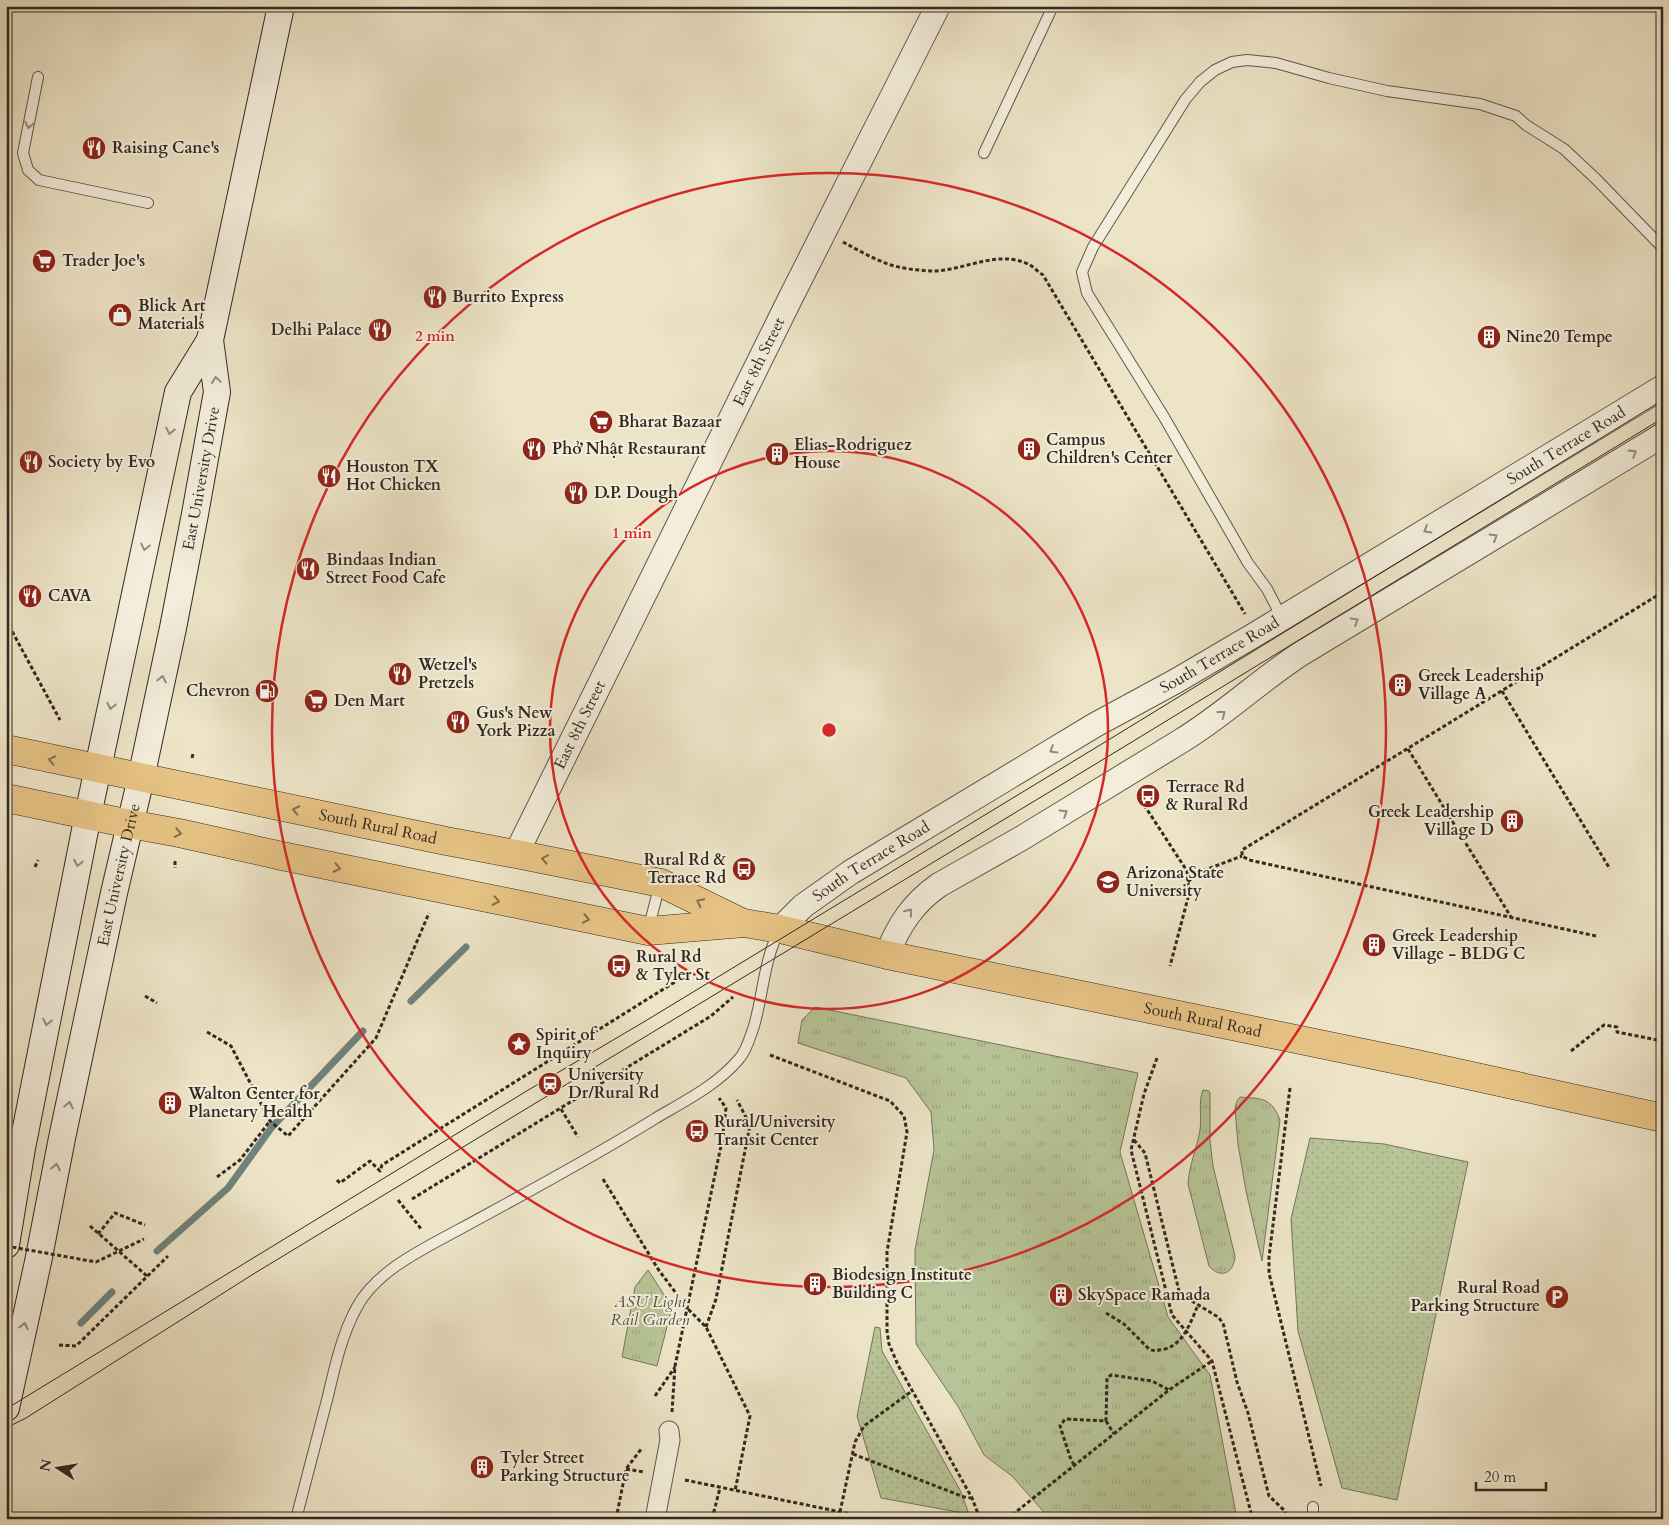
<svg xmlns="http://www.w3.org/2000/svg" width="1669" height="1525" font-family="Cardo,serif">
  <defs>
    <pattern id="grass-tufts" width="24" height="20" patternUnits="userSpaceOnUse" patternTransform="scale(1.25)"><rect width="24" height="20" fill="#b7c497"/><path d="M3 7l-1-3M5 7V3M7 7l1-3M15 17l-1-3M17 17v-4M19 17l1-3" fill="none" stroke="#9ea882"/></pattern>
    <pattern id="garden-dots" width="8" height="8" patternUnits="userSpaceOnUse" patternTransform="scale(1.25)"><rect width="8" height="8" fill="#b7c497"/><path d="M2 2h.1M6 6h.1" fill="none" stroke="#9ea882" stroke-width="1.8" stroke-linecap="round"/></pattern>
  </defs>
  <rect width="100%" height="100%" fill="#ede4c7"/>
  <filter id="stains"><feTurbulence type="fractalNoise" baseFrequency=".004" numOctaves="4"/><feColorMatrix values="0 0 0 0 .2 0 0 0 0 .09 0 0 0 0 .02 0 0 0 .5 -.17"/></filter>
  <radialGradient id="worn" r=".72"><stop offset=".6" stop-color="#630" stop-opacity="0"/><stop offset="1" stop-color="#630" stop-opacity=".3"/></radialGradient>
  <path fill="url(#grass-tufts)" stroke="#74765c" d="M815,1007l323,66 -18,79 48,165 42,58 27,144h-187l-38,-43 -28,-21 -25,-47 -43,-64 -1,-94 19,-100 -3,-38 -25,-34 -108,-35 4,-23z
    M1203,1090l6,1 1,2v48l3,25 22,90c-1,18 -15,23 -26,10l-21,-82c1,-19 9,-36 12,-54 2,-13 -2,-28 3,-40z
    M1240,1097c22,2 31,0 40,23l-18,141 -16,-70 -8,-47 -3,-36 2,-7z
    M648,1270l24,37 -15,59 -35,-9 13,-70z"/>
  <path fill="url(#garden-dots)" stroke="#74765c" d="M1310,1138l74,6 84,18 -71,338 -55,-12 -44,-157 -7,-112z
    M875,1327l5,1 2,23 78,139 9,24 -88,-16 -24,-82z"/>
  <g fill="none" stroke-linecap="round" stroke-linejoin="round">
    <path stroke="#70827c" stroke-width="7" d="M411,1001l55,-54
      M157,1251l71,-63 44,-61 91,-96
      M81,1323l31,-31"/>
    <g stroke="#61584a" stroke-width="12">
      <path id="service" d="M38,77l-15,76 5,17 11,10 109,23
        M984,153l69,-147
        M1282,618l-15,-29 -19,-26 -84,-146 -77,-124 -5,-21 11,-25 92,-147 15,-18 15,-12 17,-8 15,-2 29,3 53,15 58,13 93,13 36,12 10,9 38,24 32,30 67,69
        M648,930l12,-46
        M296,1519c11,-41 21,-82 32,-123 7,-30 14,-62 29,-89 20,-37 68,-59 103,-78 66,-36 132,-71 196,-111 29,-17 61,-33 83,-59 8,-9 11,-22 15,-33 9,-31 10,-66 25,-95
        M1313,1519v-12"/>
    </g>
    <g stroke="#61584a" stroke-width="21">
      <path id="minor" d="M655,1519l15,-79 -1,-9"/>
    </g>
    <g stroke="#61584a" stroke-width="26">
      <g id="tertiary">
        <path id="s1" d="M516,854l275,-557 147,-291"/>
        <path id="s2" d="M780,929l23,-23 48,-34 244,-147 81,-44 80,-47 407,-247"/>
        <path d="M887,955c11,-29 26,-52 52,-70l83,-47 159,-97c43,-26 79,-61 121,-88l361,-218"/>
      </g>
    </g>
    <g stroke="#322920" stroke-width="28">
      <g id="secondary">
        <path d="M6,1245l16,-97 66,-333 90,-423 32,-52"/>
        <path id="s3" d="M6,1408l32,-146 24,-124 52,-245 27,-115 32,-150 22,-114 22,-122 -7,-52 71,-334"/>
      </g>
    </g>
    <g stroke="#322920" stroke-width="29">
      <g id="primary">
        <path id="s4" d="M6,749l440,92 70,13 145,29 82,40"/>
        <path id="s5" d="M6,798l124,26 49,9 103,23 366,75 96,-8 36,6 107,26 530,109 246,54"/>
      </g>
    </g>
    <path stroke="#322920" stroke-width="3" stroke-dasharray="4 2.5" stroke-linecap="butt" d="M843,242c15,8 32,18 48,23 13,4 26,5 39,6 32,1 66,-22 98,-7 5,2 10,8 15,11l202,339
      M6,620l54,100
      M1502,691l108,178
      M1408,749l103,168
      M192,758l1,-4
      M1137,794l50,77 2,23 -19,72
      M175,861v7
      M35,867l3,-7
      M1188,882l9,-9 45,-17
      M1596,936l-347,-76 -7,-4v-6l421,-258
      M145,996l12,7
      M207,1032l24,14 39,75 18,15 88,-98 53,-125
      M1571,1051l33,-26 13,2v5l46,9
      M770,1055l120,46 14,15 3,16 -20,120v79l2,13 9,21 74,133 8,21
      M1157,1058l-13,36 -13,56 41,165 40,46 39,152 3,6
      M1290,1088l-21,169v16l52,213
      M561,1109l17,28
      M1134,1140l11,13 34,138 3,4 36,22 5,6 14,59 11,31 21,83 16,15 2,8
      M217,1177l23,-17 30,-39
      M603,1179l55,90 29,39 19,19 44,89 -15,75
      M337,1180l3,3 30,-22 10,10 2,-6 296,-185
      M412,1199l299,-183 22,-19
      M398,1200l24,30
      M90,1226l57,50
      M98,1234l17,-21 30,12
      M1106,1313l18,11 25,25c6,3 9,1 16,0 19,-5 26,-28 33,-44
      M706,1327l10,-28 34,-174 -13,-25
      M59,1345l17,1 92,-90
      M655,1396l20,-29
      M672,1412l3,-46 47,-225 4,-33 -7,-10
      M1106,1421l8,13
      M853,1454l111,43 7,1
      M1074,1465l-4,-8 -10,-31 5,-7 41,2 1,-43 4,-3 41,6 17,9
      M626,1469l18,3
      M685,1480l190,39
      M840,1512l15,-70 9,-16 48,-35
      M616,1519l10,-50 16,-21
      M712,1519l8,-31
      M1007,1519l162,-129 43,-29"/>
    <use href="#service" stroke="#f3eddb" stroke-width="10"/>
    <use href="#minor" stroke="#f3eddb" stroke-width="19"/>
    <use href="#tertiary" stroke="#f3eddb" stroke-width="24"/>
    <use href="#secondary" stroke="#f3eddb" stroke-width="26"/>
    <use href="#primary" stroke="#e6c284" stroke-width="28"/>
    <path stroke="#322920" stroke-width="1" d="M6,1409l519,-317 122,-72 463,-281 553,-339
      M6,1428l20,-10 229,-145 867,-525 541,-330"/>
    <path stroke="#322920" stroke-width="3" stroke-dasharray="4 2.5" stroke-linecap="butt" d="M6,1246l90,16 48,-23"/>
  </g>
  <defs><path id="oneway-chevron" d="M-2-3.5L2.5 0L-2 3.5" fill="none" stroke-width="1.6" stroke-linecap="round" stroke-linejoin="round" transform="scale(1.25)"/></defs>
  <g stroke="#928b7e">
    <use href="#oneway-chevron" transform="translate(29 125) rotate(101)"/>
    <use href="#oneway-chevron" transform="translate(216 380) rotate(-98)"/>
    <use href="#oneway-chevron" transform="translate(170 431) rotate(102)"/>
    <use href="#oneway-chevron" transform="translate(1633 453) rotate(-32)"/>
    <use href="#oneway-chevron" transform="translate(1427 530) rotate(149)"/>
    <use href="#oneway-chevron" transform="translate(1494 537) rotate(-31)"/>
    <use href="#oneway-chevron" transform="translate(145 547) rotate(102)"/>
    <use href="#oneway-chevron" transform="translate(1355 621) rotate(-31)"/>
    <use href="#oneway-chevron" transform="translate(162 679) rotate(-78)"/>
    <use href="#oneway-chevron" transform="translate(111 706) rotate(102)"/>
    <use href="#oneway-chevron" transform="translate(1222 714) rotate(-37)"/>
    <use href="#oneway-chevron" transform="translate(1053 750) rotate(149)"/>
    <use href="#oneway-chevron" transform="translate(1064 813) rotate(-32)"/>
    <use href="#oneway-chevron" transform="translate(78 863) rotate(101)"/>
    <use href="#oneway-chevron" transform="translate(909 912) rotate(-52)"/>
    <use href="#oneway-chevron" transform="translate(47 1022) rotate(101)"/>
    <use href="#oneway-chevron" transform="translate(69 1105) rotate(-78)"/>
    <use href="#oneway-chevron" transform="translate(56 1167) rotate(-79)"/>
    <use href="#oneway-chevron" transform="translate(24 1326) rotate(-78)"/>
  </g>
  <g stroke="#836e4d">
    <use href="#oneway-chevron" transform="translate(52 760) rotate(-168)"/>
    <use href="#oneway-chevron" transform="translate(296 810) rotate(-168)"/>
    <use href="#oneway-chevron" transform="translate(178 833) rotate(11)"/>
    <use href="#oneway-chevron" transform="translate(545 859) rotate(-169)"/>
    <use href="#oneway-chevron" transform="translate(337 868) rotate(12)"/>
    <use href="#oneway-chevron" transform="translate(496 901) rotate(12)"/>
    <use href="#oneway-chevron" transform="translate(700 902) rotate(-154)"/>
    <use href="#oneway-chevron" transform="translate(586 919) rotate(11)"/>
  </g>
  <g fill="none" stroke="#d62828" stroke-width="2.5">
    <circle cx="829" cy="730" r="279"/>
    <circle cx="829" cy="730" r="557"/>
  </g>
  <defs>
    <g id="restaurant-disc" transform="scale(1.25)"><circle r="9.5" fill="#8f2418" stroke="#f3eddb"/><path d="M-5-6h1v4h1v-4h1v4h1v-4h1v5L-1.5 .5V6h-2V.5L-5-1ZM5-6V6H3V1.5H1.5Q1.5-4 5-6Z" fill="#fff"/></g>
    <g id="supermarket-disc" transform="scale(1.25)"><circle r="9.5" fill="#8f2418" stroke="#f3eddb"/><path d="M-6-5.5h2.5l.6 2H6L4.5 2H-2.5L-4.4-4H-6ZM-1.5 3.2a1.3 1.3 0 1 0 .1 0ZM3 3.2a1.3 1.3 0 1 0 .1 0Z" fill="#fff"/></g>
    <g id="shop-disc" transform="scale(1.25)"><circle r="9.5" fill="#8f2418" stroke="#f3eddb"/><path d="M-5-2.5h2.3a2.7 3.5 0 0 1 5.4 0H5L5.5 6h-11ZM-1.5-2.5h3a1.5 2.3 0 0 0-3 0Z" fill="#fff"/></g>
    <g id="building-disc" transform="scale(1.25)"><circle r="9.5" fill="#8f2418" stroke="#f3eddb"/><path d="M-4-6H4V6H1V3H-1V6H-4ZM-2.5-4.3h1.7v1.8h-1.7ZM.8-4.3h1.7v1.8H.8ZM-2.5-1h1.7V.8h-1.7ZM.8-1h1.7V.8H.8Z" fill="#fff"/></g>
    <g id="fuel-disc" transform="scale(1.25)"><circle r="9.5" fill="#8f2418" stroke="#f3eddb"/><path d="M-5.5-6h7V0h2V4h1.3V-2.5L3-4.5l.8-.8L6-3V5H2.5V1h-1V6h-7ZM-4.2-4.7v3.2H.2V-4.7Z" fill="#fff"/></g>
    <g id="bus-disc" transform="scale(1.25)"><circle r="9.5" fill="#8f2418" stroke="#f3eddb"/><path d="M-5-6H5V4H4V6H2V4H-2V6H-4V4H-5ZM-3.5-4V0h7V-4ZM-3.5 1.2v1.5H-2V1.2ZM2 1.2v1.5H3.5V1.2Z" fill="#fff"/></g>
    <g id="university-disc" transform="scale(1.25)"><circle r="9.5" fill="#8f2418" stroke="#f3eddb"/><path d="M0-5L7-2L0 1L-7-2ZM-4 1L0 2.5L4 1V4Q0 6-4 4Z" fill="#fff"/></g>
    <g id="sight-disc" transform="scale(1.25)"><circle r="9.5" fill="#8f2418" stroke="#f3eddb"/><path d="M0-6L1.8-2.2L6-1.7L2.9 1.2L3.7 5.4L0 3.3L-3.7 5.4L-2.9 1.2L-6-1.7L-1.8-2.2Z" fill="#fff"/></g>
    <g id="station-disc" transform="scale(1.25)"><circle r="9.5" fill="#8f2418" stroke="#f3eddb"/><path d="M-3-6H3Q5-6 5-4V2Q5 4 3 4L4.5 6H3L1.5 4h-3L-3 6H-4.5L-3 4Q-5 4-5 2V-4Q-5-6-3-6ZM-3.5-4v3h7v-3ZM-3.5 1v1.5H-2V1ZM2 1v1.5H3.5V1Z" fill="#fff"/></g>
    <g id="parking-disc" transform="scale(1.25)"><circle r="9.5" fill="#8f2418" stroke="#f3eddb"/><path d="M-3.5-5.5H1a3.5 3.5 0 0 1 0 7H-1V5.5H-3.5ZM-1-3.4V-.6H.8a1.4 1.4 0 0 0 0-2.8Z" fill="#fff"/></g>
  </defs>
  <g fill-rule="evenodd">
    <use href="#restaurant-disc" x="94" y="148"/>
    <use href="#supermarket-disc" x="44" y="261"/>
    <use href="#restaurant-disc" x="435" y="297"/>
    <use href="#shop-disc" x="120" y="315"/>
    <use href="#restaurant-disc" x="380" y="330"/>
    <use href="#building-disc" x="1489" y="337"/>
    <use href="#supermarket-disc" x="601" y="422"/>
    <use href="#restaurant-disc" x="534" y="449"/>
    <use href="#building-disc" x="1029" y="449"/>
    <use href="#building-disc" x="777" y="454"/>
    <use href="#restaurant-disc" x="31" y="462"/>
    <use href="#restaurant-disc" x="329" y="476"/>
    <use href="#restaurant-disc" x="576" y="493"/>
    <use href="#restaurant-disc" x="308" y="569"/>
    <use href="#restaurant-disc" x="30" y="596"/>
    <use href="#restaurant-disc" x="400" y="674"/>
    <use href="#building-disc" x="1400" y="685"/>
    <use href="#fuel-disc" x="267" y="691"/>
    <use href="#supermarket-disc" x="316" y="701"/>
    <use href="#restaurant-disc" x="458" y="722"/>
    <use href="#bus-disc" x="1148" y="796"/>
    <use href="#building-disc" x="1512" y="821"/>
    <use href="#bus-disc" x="744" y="869"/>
    <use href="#university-disc" x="1108" y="882"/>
    <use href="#building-disc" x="1374" y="945"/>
    <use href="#bus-disc" x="619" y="966"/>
    <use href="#sight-disc" x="519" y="1044"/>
    <use href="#station-disc" x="550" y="1084"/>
    <use href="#building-disc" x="170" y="1103"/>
    <use href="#bus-disc" x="697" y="1131"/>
    <use href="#building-disc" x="815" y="1284"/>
    <use href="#building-disc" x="1061" y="1295"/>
    <use href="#parking-disc" x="1557" y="1297"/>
    <use href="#building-disc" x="482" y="1467"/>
  </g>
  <g text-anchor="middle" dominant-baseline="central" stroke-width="4" stroke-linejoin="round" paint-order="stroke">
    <g font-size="16" font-weight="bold" fill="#322920" stroke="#f3eddb" text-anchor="start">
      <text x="112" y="148">Raising Cane's</text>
      <text x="62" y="261">Trader Joe's</text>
      <text x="452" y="297">Burrito Express</text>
      <text x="138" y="306">Blick Art<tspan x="138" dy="18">Materials</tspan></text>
      <text x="362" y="330" text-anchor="end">Delhi Palace</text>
      <text x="1506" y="337">Nine20 Tempe</text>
      <text x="618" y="422">Bharat Bazaar</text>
      <text x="1046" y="440">Campus<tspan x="1046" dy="18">Children's Center</tspan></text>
      <text x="794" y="445">Elias-Rodriguez<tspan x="794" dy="18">House</tspan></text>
      <text x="552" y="449">Phở Nhật Restaurant</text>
      <text x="48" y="462">Society by Evo</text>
      <text x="346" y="467">Houston TX<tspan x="346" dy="18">Hot Chicken</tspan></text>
      <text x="594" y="493">D.P. Dough</text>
      <text x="326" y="560">Bindaas Indian<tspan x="326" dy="18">Street Food Cafe</tspan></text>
      <text x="48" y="596">CAVA</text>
      <text x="418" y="665">Wetzel's<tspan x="418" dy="18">Pretzels</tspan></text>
      <text x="1418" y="676">Greek Leadership<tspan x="1418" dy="18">Village A</tspan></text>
      <text x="250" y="691" text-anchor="end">Chevron</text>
      <text x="334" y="701">Den Mart</text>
      <text x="476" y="713">Gus's New<tspan x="476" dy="18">York Pizza</tspan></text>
      <text x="1166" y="787">Terrace Rd<tspan x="1166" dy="18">&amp; Rural Rd</tspan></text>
      <text x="1494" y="812" text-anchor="end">Greek Leadership<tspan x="1494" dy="18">Village D</tspan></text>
      <text x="726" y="860" text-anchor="end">Rural Rd &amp;<tspan x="726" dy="18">Terrace Rd</tspan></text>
      <text x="1126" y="873">Arizona State<tspan x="1126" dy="18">University</tspan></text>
      <text x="1392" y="936">Greek Leadership<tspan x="1392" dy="18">Village - BLDG C</tspan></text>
      <text x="636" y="957">Rural Rd<tspan x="636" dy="18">&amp; Tyler St</tspan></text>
      <text x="536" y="1035">Spirit of<tspan x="536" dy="18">Inquiry</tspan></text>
      <text x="568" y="1075">University<tspan x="568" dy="18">Dr/Rural Rd</tspan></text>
      <text x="188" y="1094">Walton Center for<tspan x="188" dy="18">Planetary Health</tspan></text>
      <text x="714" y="1122">Rural/University<tspan x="714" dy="18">Transit Center</tspan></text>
      <text x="832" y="1275">Biodesign Institute<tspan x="832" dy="18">Building C</tspan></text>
      <text x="1540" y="1288" text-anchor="end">Rural Road<tspan x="1540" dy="18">Parking Structure</tspan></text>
      <text x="1078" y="1295">SkySpace Ramada</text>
      <text x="500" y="1458">Tyler Street<tspan x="500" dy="18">Parking Structure</tspan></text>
    </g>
    <g font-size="16" fill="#322920" stroke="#f3eddb">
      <text stroke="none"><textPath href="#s1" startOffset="549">East 8th Street</textPath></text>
      <text stroke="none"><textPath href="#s2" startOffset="924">South Terrace Road</textPath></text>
      <text stroke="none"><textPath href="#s3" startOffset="950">East University Drive</textPath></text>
      <text stroke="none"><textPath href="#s2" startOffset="519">South Terrace Road</textPath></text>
      <text stroke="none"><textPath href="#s1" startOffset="144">East 8th Street</textPath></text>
      <text stroke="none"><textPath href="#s4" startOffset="380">South Rural Road</textPath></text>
      <text stroke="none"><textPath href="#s2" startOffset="114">South Terrace Road</textPath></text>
      <text stroke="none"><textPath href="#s3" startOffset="545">East University Drive</textPath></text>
      <text stroke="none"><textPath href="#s5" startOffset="1221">South Rural Road</textPath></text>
    </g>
    <g font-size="16" font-style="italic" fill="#53503e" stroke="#f3eddb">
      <text x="650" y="1302">ASU Light<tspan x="650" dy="18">Rail Garden</tspan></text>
    </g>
  </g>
  <circle cx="829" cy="730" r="8" fill="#d62828" stroke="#f3eddb" stroke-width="2.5"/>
  <g font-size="15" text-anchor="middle" font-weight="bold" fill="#d62828" stroke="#f3eddb" stroke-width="4" stroke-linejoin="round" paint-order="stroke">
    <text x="435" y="341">2 min</text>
    <text x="632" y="538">1 min</text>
  </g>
  <rect width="1669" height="1525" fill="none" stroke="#ede4c7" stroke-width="25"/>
  <rect x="8" y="8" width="1654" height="1510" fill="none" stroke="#322920" stroke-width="2.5"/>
  <rect x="12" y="12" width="1644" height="1500" fill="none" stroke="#322920"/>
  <g transform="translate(58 1468) rotate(282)" stroke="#f3eddb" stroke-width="4" paint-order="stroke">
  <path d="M0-4L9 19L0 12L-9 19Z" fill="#322920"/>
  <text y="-8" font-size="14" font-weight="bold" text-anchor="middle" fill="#322920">N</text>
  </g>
  <path d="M1476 1482v8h70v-8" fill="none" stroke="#322920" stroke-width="2.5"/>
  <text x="1484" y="1482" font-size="15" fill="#322920" stroke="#f3eddb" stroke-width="4" paint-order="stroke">20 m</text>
  <rect width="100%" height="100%" filter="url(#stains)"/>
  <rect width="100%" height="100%" fill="url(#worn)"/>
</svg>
